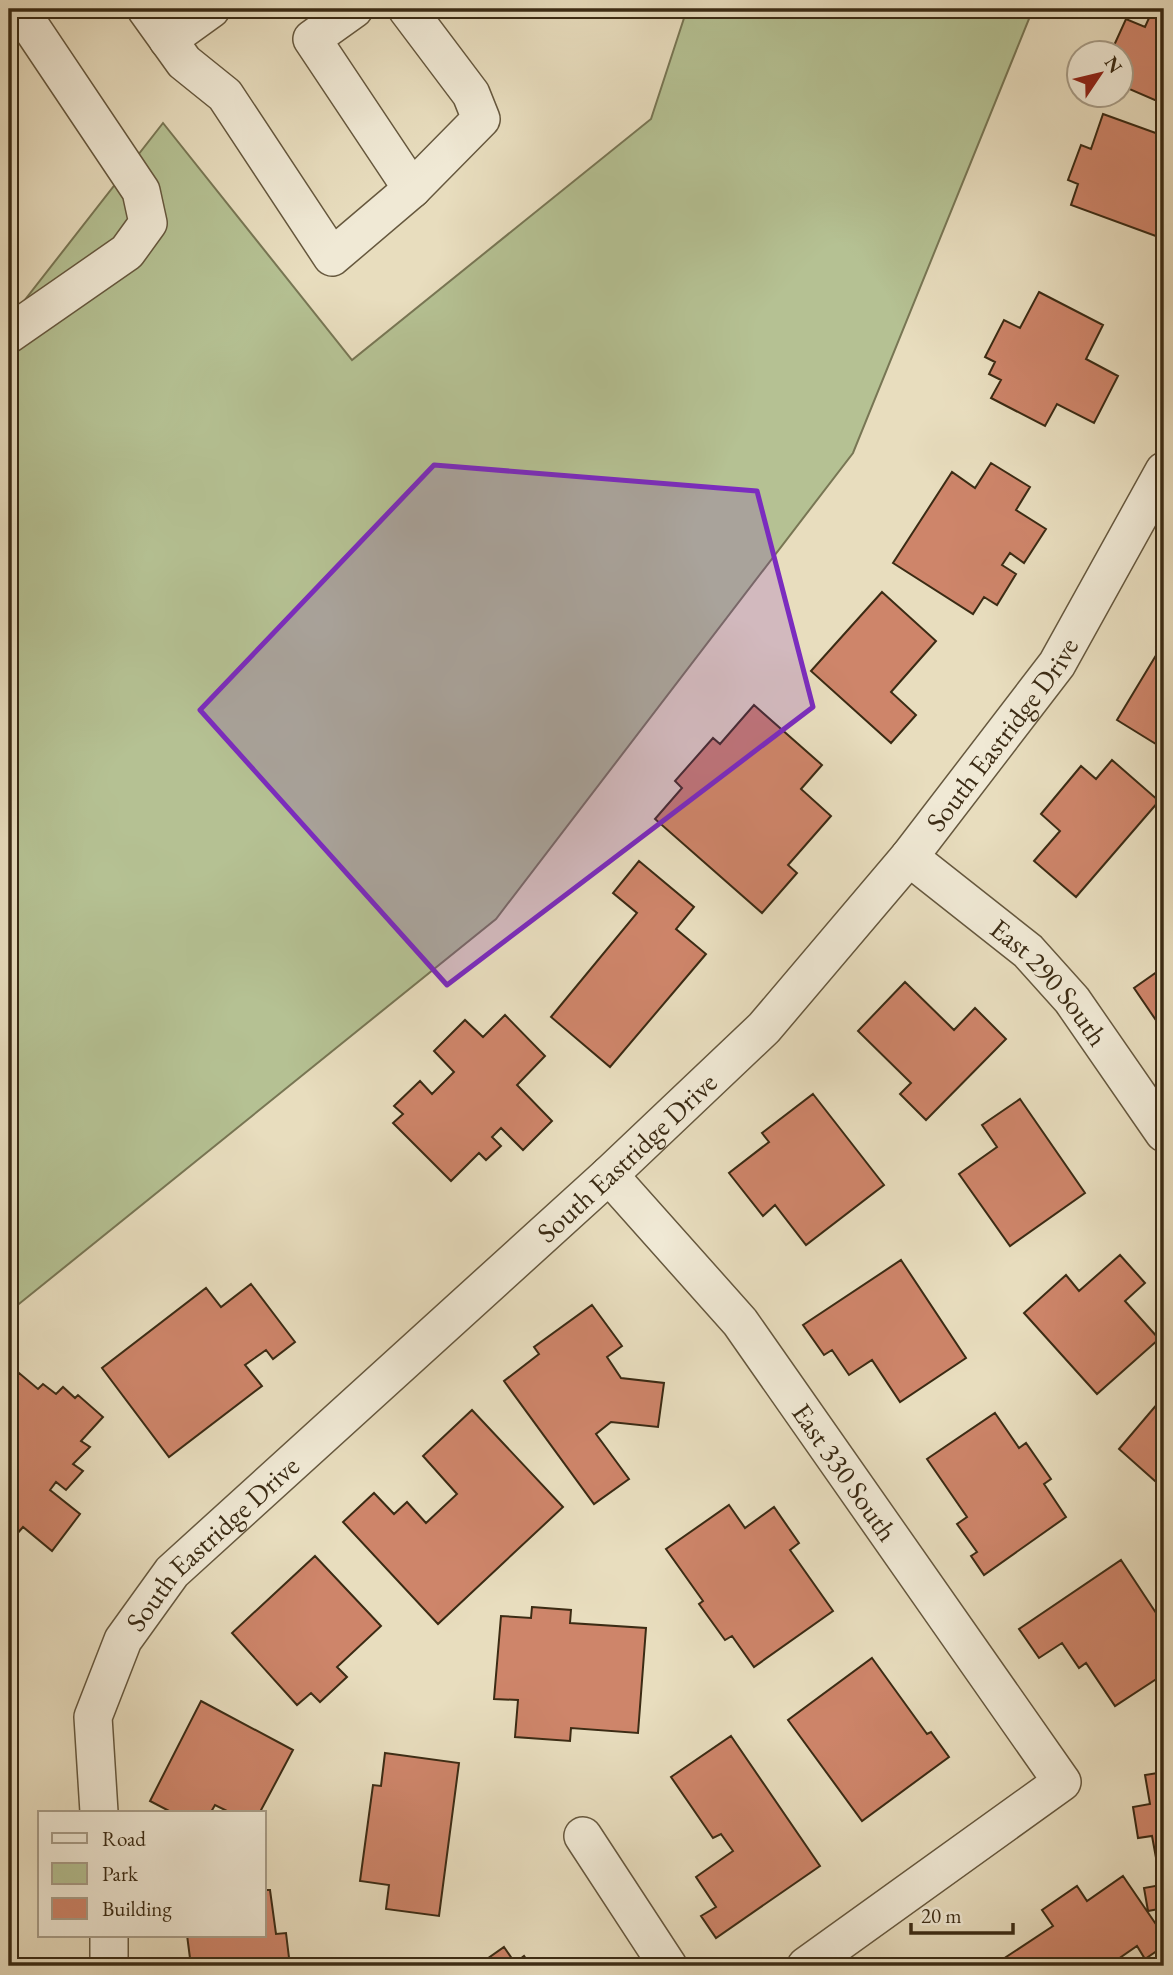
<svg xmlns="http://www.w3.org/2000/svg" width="1173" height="1975" font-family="'EB Garamond',serif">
  <rect width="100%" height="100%" fill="#e8ddbe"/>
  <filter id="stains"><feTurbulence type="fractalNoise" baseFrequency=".00286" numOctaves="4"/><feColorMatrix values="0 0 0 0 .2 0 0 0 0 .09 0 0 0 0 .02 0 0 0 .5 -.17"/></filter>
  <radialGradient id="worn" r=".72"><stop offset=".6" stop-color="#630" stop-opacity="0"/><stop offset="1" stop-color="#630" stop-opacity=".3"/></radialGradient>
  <path fill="#b5c193" stroke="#787654" stroke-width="2" d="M687,9h346l-180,444 -357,466 -487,393v-985l8,-17 146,-187 189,237 299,-241z"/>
  <path fill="#ce856a" stroke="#3b2b14" stroke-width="2" d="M1153,9h11v95l-44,-19 4,-24 -4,-2v-7h-9l15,-33 19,8z
    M1103,114l61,22v103l-93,-34 7,-21 -10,-4 13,-35 10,4z
    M1039,292l64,33 -17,34 32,17 -24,47 -37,-19 -12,22 -54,-28 10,-18 -12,-6 6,-12 -10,-5 19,-37 16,8z
    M991,463l39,24 -14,23 30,19 -22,34 -14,-10 -8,12 14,9 -19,31 -13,-8 -11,17 -80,-51 59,-91 23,16z
    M882,592l54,49 -45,51 25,23 -25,28 -80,-72z
    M1164,642v107l-47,-29z
    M754,705l68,60 -21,24 30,27 -43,49 9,8 -35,40 -107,-94 27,-31 -7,-7 38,-43 7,6z
    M1112,760l47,41 -83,96 -42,-36 26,-30 -19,-17 40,-48 15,13z
    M639,861l55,46 -18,22 30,25 -96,113 -59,-50 86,-104 -24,-20z
    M1164,967v65l-30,-44z
    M905,982l49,48 21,-22 31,31 -80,81 -26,-26 11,-11 -53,-52z
    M505,1015l40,41 -28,29 35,36 -29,29 -22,-22 -9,9 9,9 -15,14 -7,-7 -28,28 -58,-58 10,-9 -9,-8 26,-25 12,13 22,-22 -20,-21 31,-31 18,17z
    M813,1094l71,91 -78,60 -31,-40 -12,11 -34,-43 40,-31 -7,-9z
    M1020,1099l65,94 -75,53 -51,-72 38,-27 -15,-22z
    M1120,1255l25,28 -20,18 34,38 -62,55 -73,-81 42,-38 13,16z
    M901,1260l65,98 -66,44 -28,-42 -23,15 -17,-25 -8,5 -21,-30z
    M251,1284l44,58 -22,17 -7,-9 -21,15 17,21 -93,71 -67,-89 104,-80 15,19z
    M592,1305l30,41 -15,11 14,21 43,5 -6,44 -47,-5 -15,12 33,45 -35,25 -90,-123 35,-27 -5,-7z
    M19,1373l19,16 5,-5 13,10 7,-7 12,11 3,-3 25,22 -22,24 9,6 -17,17 10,7 -17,19 -10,-8 -6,8 30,24 -28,37 -29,-24 -14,16v-164z
    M1164,1396v93l-45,-40z
    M472,1410l91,97 -125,117 -95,-102 31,-29 20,21 13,-12 19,21 31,-29 -34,-38z
    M995,1413l24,35 7,-5 25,36 -7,5 22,33 -82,58 -13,-19 6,-4 -20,-28 10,-7 -40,-58z
    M729,1505l16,23 29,-21 25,36 -9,7 43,61 -79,56 -22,-31 -7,4 -26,-36 4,-3 -37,-52z
    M315,1556l66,70 -44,41 10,10 -27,25 -9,-9 -14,12 -65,-72z
    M1121,1560l43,65v49l-49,32 -29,-43 -7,5 -17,-25 -23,15 -20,-29z
    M532,1607l39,3 -1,13 76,5 -8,105 -67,-5 -1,13 -55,-4 3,-37 -24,-1 7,-83 30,2z
    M872,1658l55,76 4,-2 18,25 -87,64 -74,-101z
    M201,1701l92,49 -33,62h-31l-14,-7 -4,7h-40l-21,-11z
    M731,1736l89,130 -104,72 -15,-22 15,-9 -20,-30 37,-26 -12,-17 -8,4 -42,-61z
    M385,1753l74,10 -20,153 -53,-7 3,-24 -29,-4 13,-96 8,1z
    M1164,1772v136l-16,3 -4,-23 17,-3 -9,-49 -14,2 -5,-31 17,-3 -5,-29z
    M1123,1876l41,60v10l-19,13 -8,-13 -29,20h-104l-4,-5 53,-35 -11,-16 35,-24 10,15z
    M264,1890h6l6,44 10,-1 4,33h-99l-4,-31h77z
    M504,1947l11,16 9,-7 7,10h-54z"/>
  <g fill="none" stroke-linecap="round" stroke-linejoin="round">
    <g stroke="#66583e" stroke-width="40">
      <g id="minor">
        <path d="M146,9l38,53 41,33 107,162 80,-68 69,-70 -10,-25 -64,-85"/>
        <path d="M354,9l-42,30 100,150"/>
        <path d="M168,40l43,-31"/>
        <path d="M9,334l118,-82 21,-29 -7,-32 -122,-182"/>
        <path id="s1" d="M909,857l119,94 44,49 92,133"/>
        <path id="s2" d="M609,1175l131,147 322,460 -256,184"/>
        <path id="s3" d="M99,1812l-6,-95 30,-77 49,-68 437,-397 155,-147 145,-171 148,-193 107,-193"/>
        <path d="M583,1836l85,130"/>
        <path d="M109,1935v31"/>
      </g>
    </g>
    <use href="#minor" stroke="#f0e9d5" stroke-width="37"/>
  </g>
  <path fill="#7b2cbf" fill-opacity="0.2" stroke="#7b2cbf" stroke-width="5" stroke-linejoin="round" d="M434,465l323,26 56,216 -366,278 -247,-275z"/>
  <g text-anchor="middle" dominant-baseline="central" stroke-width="6" stroke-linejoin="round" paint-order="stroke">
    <g font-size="28" fill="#3b2b14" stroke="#f0e9d5">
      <text stroke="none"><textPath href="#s3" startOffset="1444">South Eastridge Drive</textPath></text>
      <text stroke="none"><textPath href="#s1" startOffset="189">East 290 South</textPath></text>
      <text stroke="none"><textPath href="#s3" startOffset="877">South Eastridge Drive</textPath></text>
      <text stroke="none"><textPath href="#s2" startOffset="380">East 330 South</textPath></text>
      <text stroke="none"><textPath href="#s3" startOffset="310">South Eastridge Drive</textPath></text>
    </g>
  </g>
  <rect width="1173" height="1975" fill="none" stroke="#e8ddbe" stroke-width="35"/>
  <rect x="10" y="10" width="1152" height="1954" fill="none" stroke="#3b2b14" stroke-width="3.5"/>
  <rect x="18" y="18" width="1138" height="1940" fill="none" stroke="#3b2b14" stroke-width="2"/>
  <rect x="38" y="1811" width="228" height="126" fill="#f0e9d5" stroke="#a89d88" stroke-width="2"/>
  <rect x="52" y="1833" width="35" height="10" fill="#f0e9d5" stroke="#a89d88" stroke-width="2"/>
  <text x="102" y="1846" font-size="21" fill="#3b2b14">Road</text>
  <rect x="52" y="1863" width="35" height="21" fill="#b5c193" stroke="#a89d88" stroke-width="2"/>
  <text x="102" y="1881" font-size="21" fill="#3b2b14">Park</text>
  <rect x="52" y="1898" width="35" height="21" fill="#ce856a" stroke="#a89d88" stroke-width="2"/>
  <text x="102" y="1916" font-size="21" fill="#3b2b14">Building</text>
  <g transform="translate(1100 74) rotate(55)"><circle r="33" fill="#f0e9d5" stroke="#a89d88" stroke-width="2"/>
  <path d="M0-5L12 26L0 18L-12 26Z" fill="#8f2418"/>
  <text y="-10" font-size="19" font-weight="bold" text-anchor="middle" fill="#3b2b14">N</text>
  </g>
  <path d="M911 1923v10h102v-10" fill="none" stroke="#3b2b14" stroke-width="3.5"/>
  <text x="921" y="1923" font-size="21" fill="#3b2b14" stroke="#f0e9d5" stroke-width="5" paint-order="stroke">20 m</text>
  <rect width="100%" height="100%" filter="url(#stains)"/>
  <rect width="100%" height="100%" fill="url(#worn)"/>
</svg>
